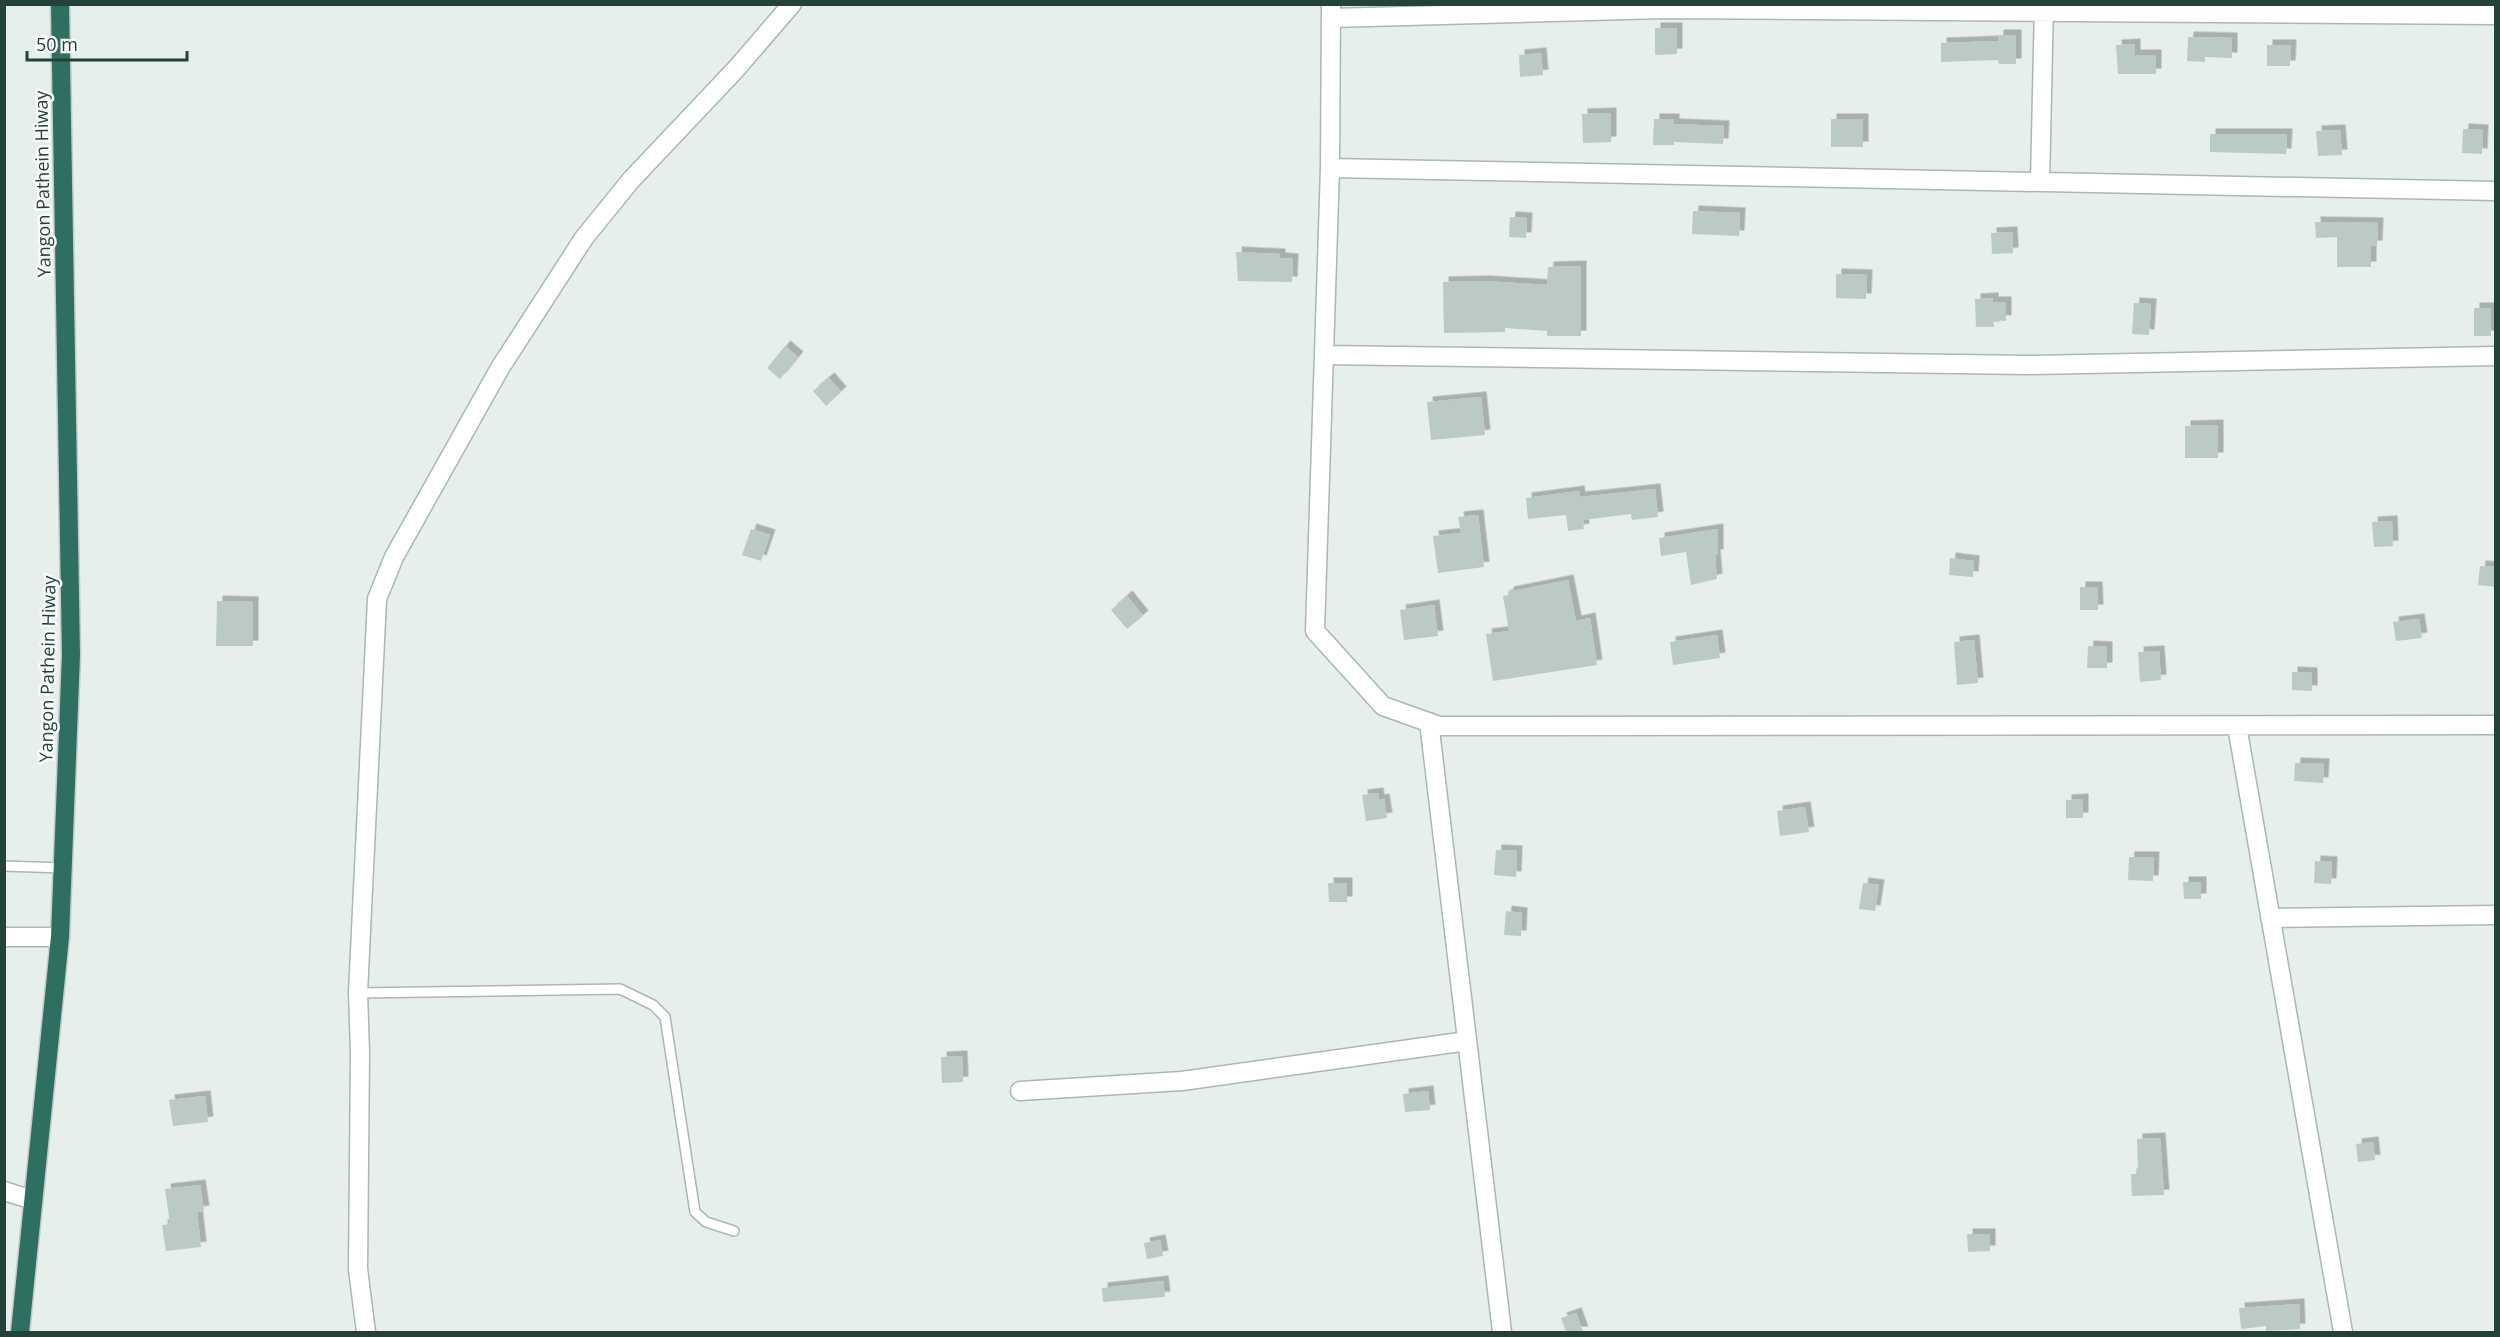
<svg xmlns="http://www.w3.org/2000/svg" width="2500" height="1337" font-family="'Open Sans',sans-serif">
  <defs>
    <filter id="shadow"><feDropShadow dx="5.5" dy="-5.5" stdDeviation="0" flood-color="#0004"/></filter>
  </defs>
  <rect width="100%" height="100%" fill="#e6efeb"/>
  <path fill="#bbcac4" filter="url(#shadow)" d="M1655,28h22v26l-22,1z
    M1998,35h18v29h-17l-1,-4 -57,2v-19l57,-2z
    M2188,37l44,1v20l-27,-1v5l-18,-1z
    M2135,44v11h21v19h-38l-2,-29z
    M2267,45h24l-1,21h-23z
    M1541,53l2,22 -23,2 -1,-22z
    M1611,113v29l-28,1 -1,-29z
    M1654,119h20v5l50,2 -1,18 -49,-2v3h-21z
    M1831,119h32v28h-32z
    M2463,129l20,1 -1,24 -20,-1z
    M2340,130l2,25 -24,1 -2,-25z
    M2210,134h77l-1,20 -76,-2z
    M1693,211l47,2 -1,23 -47,-2z
    M1510,217l17,1 -1,20 -17,-1z
    M2315,222l63,1 -1,23h-6v21h-34v-30l-21,1z
    M2012,232l1,21 -21,1 -1,-21z
    M1236,252l44,2v4l13,1 -1,23 -54,-1z
    M1581,266v70h-34v-5l-42,-3v4l-61,1 -1,-51 42,-1 62,4 1,-18z
    M1836,274l31,1 -1,24 -30,-1z
    M1993,298v4h13v19l-13,-1 1,7h-18l-1,-28z
    M2134,303l17,1 -2,31 -17,-1z
    M2474,308h16l1,28h-17z
    M785,346l13,11 -18,22 -13,-11z
    M829,378l12,14 -15,14 -13,-15z
    M1481,397l4,38 -54,5 -4,-38z
    M2218,425v33h-33v-32z
    M1655,489l3,28 -26,3 -1,-6 -48,6 1,9 -16,2 -2,-16 -38,4 -2,-21 53,-7 1,6z
    M1478,515l6,52 -46,6 -5,-37 28,-3 -3,-16z
    M2392,521l1,25 -19,1 -2,-25z
    M751,529l19,6 -9,26 -19,-6z
    M1718,529v26h-3l2,24 -26,6 -5,-33 -25,4 -2,-18z
    M1950,558l24,3 -1,16 -24,-2z
    M2480,566l16,1v20l-18,-2z
    M1568,580l8,41 14,-3 7,47 -104,16 -7,-47 23,-3 -6,-35 5,-1v-3z
    M2080,587h17l1,23h-18z
    M1127,596l16,20 -16,13 -16,-19z
    M217,601l36,1v44h-37z
    M1434,605l4,31 -34,4 -4,-30z
    M2419,619l3,19 -26,3 -3,-19z
    M1717,635l3,23 -47,7 -3,-23z
    M1974,640l4,43 -21,2 -3,-43z
    M2088,646l19,1v21h-20z
    M2159,651l2,29 -21,2 -2,-30z
    M2292,672l20,1v18l-20,-1z
    M2295,763l29,1 -1,19 -29,-2z
    M1378,793l1,7 5,-1 3,19 -21,3 -4,-26z
    M2083,799v19h-17v-18z
    M1805,807l4,25 -29,4 -3,-25z
    M1496,850l21,1 -1,26 -22,-2z
    M2129,857h25l-1,24 -25,-1z
    M2315,861l17,1 -1,22 -17,-1z
    M2183,882h18v17h-17z
    M1328,883h19v19h-18z
    M1863,883l16,2 -4,26 -16,-2z
    M1506,911l16,2 -1,23 -17,-1z
    M962,1056l1,26 -21,1 -1,-26z
    M1428,1091l2,19 -25,2 -2,-18z
    M205,1096l3,26 -35,4 -4,-26z
    M2160,1138l4,57 -32,1 -1,-22h7l-1,-35z
    M2373,1142l2,18 -17,2 -2,-18z
    M200,1185l4,26 -7,1 4,35 -35,4 -4,-26 8,-1 -5,-35z
    M1967,1234h23v17l-22,1z
    M1160,1240l3,16 -16,3 -3,-16z
    M1163,1281l2,16 -62,5 -1,-14z
    M2299,1304l1,25 -34,2v-5l-25,3 -2,-21z
    M1576,1313l7,19h-17l-5,-14z"/>
  <g fill="none" stroke-linecap="round" stroke-linejoin="round">
    <g stroke="#a8b8b2" stroke-width="12">
      <path id="lane" d="M4,866l59,2
        M358,993l262,-4 33,16 12,12 30,195 11,10 28,9"/>
    </g>
    <g stroke="#a8b8b2" stroke-width="21">
      <path id="street" d="M1331,4l-1,164 -15,463 68,75 56,20 1057,-1
        M1331,18l331,-9 834,6
        M1330,168l1166,23
        M2040,182l4,-178
        M1324,355l703,10 469,-9
        M1429,722l73,610
        M2237,726l106,606
        M2270,918l226,-3
        M4,937h56
        M1020,1091l162,-10 285,-40
        M4,1191l29,9
        M366,1332l-8,-63 2,-217 -2,-59 19,-394 17,-42 106,-189 84,-130 47,-58 105,-111 56,-65"/>
    </g>
    <g stroke="#c2cac8" stroke-width="21">
      <path id="highway" d="M20,1332l40,-395 11,-282 -11,-651"/>
    </g>
    <use href="#lane" stroke="#fff" stroke-width="9"/>
    <use href="#street" stroke="#fff" stroke-width="18"/>
    <use href="#highway" stroke="#2f6f62" stroke-width="18"/>
  </g>
  <g text-anchor="middle" dominant-baseline="central" stroke-width="5" stroke-linejoin="round" paint-order="stroke">
    <g font-size="18" fill="#24423a" stroke="#f7fbf9">
      <text transform="translate(42 184) rotate(-91)">Yangon Pathein Hiway</text>
      <text transform="translate(47 669) rotate(-89)">Yangon Pathein Hiway</text>
    </g>
  </g>
  <rect width="2500" height="1337" fill="none" stroke="#24423a" stroke-width="12"/>
  <path d="M27 51v9h160v-9" fill="none" stroke="#24423a" stroke-width="3"/>
  <text x="36" y="51" font-size="18" fill="#24423a" stroke="#f7fbf9" stroke-width="4.5" paint-order="stroke">50 m</text>
</svg>
